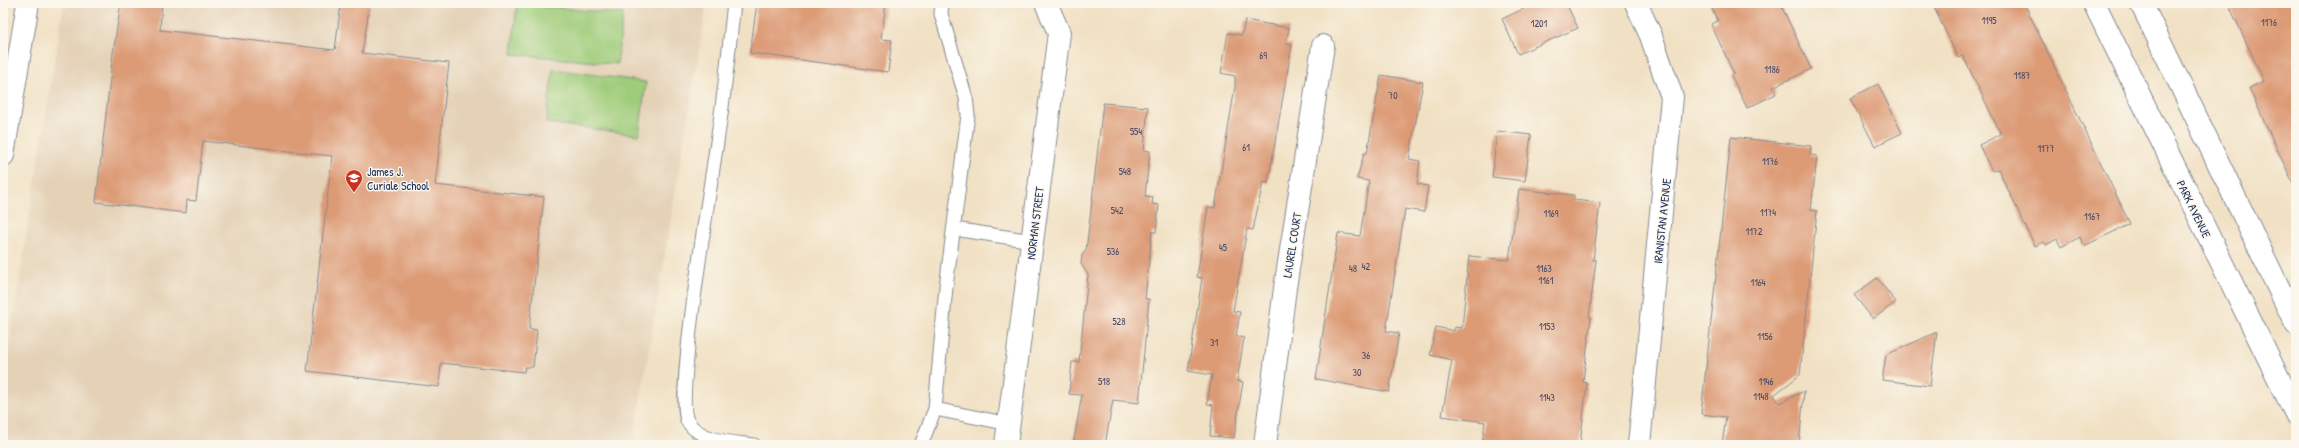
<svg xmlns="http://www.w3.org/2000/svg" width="2299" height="448" font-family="'Patrick Hand',sans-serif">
  <rect width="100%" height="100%" fill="#fbf7ec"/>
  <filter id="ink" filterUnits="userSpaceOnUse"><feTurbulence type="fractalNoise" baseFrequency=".025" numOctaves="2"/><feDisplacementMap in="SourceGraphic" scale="8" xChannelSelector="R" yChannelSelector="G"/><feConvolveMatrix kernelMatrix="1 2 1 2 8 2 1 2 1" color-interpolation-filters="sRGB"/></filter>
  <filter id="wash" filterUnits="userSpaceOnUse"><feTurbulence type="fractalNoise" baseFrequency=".012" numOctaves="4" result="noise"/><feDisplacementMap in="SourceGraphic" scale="16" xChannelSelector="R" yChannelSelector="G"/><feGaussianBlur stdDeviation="0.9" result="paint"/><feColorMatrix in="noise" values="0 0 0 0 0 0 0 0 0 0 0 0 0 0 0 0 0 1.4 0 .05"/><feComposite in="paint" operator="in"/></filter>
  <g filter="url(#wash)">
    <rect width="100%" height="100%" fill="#f1e1c4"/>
    <path fill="#e4d1b6" d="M64,3h643l-74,442 -630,-1v-61z"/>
    <path fill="#9fcc79" stroke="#5d7e6c" d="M517,4l106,10 -6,50 -105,-10z
      M553,69l93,13 -7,53 -93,-12z"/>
    <g id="blocks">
      <path fill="#dc9a75" d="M121,3h41l-2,27 175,20 6,-47h29l-8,50 87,10 -14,122 109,12 -15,132 8,1 -4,37h-8l-1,5 -83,-9 -2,24 -132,-16 25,-215 -129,-15 -7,60 -9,-1 -1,13 -90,-11 17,-149z
        M757,3h129l-5,36 11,1 -4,32 -138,-19z
        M1536,3h30l12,25 -60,26 -16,-35z
        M1709,3h71l31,66 -38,18 3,7 -29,14 -16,-33 3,-1 -23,-50 7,-3z
        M1932,3h92l106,221 -46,22 -4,-9 -19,10 -4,-8 -11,6 -2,-3 -9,4 -37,-77 -6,2 -13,-26 22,-11 -38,-78 -5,2z
        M2228,3h68v187l-47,-102 15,-7z
        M1245,20l44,8 -3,16 6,1 -24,138 -5,-1 -10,48 -6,-1 -14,82 7,1 -4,24 8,2 -7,43 6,1 -9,56 -24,-2 3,-31 -6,-1 5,-29 -24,-4 14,-93 -5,-1 11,-70 7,1 20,-121v-11l-14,-3 7,-40 14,2z
        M1381,75l42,7 -14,77 11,2 -3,23 11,2 -4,26 -19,-3 -19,122 13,2 -10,59 -73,-13 22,-146 22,3 9,-55 -12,-2 7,-26h3z
        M1878,84l24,49 -27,13 -25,-48z
        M1103,103l45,4 -4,43 6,1 -5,45 8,1 -1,7 7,1 -3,27h-4l-7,67h4l-10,104 -26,-3 -8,45h-32l9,-50 -13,-1 3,-32h7l9,-87 -7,-11 1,-9 4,-5 5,-40z
        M1497,131l34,4 -6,46 -33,-4z
        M1731,137l80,9 -1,9 7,1 -6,54 6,1 -17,164 -26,20 5,8 25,-12 -5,54h-77l4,-28 -25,-3z
        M1519,189l55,6v5l26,3 -7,57h3l-7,57h2l-8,65 4,1 -7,62h-98l3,-23 -43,-6 10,-56 -22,-5 6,-28 18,4 1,-4 7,1 7,-72 40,4z
        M1877,278l19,24 -23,17 -19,-24z
        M1937,332l-7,54 -48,-6 4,-25z"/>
    </g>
  </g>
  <g filter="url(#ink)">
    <use href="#blocks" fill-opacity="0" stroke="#868891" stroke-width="1"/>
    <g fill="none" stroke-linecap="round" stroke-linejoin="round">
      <g stroke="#868891" stroke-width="15">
        <path id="service" d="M734,3c-5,44 -9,88 -16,132 -5,39 -45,267 -30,287 13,20 45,20 66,23
          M954,229l78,12
          M935,409l74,15
          M921,445l14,-36 11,-122 22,-172 -2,-17 -25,-84 1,-11"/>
      </g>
      <g stroke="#868891" stroke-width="24">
        <path id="minor" d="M3,155l25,-152
          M1006,445l53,-412 -13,-30
          M1265,445l20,-157 38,-242"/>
      </g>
      <g stroke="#868891" stroke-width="24">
        <path id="tertiary" d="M1636,3l15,33 21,61 -33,348"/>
      </g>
      <g stroke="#868891" stroke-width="24">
        <path id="secondary" d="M2094,3l202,411
          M2141,3l155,321"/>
      </g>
      <use href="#service" stroke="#fff" stroke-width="13"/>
      <use href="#minor" stroke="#fff" stroke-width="22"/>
      <use href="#tertiary" stroke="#fff" stroke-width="22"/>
      <use href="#secondary" stroke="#fff" stroke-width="22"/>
    </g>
  </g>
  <defs>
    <g id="school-pin" transform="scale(0.9)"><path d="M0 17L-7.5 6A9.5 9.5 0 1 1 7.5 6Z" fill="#c8321e" stroke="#fbf7ec"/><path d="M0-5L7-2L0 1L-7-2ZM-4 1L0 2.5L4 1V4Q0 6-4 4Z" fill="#fff"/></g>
  </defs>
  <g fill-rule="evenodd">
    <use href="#school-pin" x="354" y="178"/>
  </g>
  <g text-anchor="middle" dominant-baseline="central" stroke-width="3" stroke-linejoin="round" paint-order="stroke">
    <g font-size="10" fill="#4b4a64">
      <text x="1989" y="20">1195</text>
      <text x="2269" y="22">1176</text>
      <text x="1539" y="23">1201</text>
      <text x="1263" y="55">69</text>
      <text x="1772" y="69">1186</text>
      <text x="2022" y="75">1187</text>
      <text x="1393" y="95">70</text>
      <text x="1136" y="131">554</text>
      <text x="1246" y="147">61</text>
      <text x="2046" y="148">1177</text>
      <text x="1770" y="161">1176</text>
      <text x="1125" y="171">548</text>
      <text x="1117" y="210">542</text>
      <text x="1768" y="212">1174</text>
      <text x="1551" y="213">1169</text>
      <text x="2092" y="216">1167</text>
      <text x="1754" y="231">1172</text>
      <text x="1223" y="247">45</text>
      <text x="1113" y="251">536</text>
      <text x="1366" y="266">42</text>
      <text x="1353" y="268">48</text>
      <text x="1544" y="268">1163</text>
      <text x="1546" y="280">1161</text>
      <text x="1758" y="282">1164</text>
      <text x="1119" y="321">528</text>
      <text x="1547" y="326">1153</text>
      <text x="1765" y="336">1156</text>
      <text x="1214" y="342">31</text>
      <text x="1366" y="355">36</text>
      <text x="1357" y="372">30</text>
      <text x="1104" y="381">518</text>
      <text x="1766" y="381">1146</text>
      <text x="1761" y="396">1148</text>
      <text x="1547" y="397">1143</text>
    </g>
    <g font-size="12" fill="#1b2f5e" stroke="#fbf7ec" text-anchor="start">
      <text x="367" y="171">James J.<tspan x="367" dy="14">Curiale School</tspan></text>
    </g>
    <g font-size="12" fill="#1b2f5e" stroke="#fbf7ec">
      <text transform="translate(2194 209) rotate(64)">PARK AVENUE</text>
      <text transform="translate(1662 221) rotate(-84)">IRANISTAN AVENUE</text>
      <text transform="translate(1035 223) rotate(-83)">NORMAN STREET</text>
      <text transform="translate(1292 245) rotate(-81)">LAUREL COURT</text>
    </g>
  </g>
  <rect width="2299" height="448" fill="none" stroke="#fbf7ec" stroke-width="16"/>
</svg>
